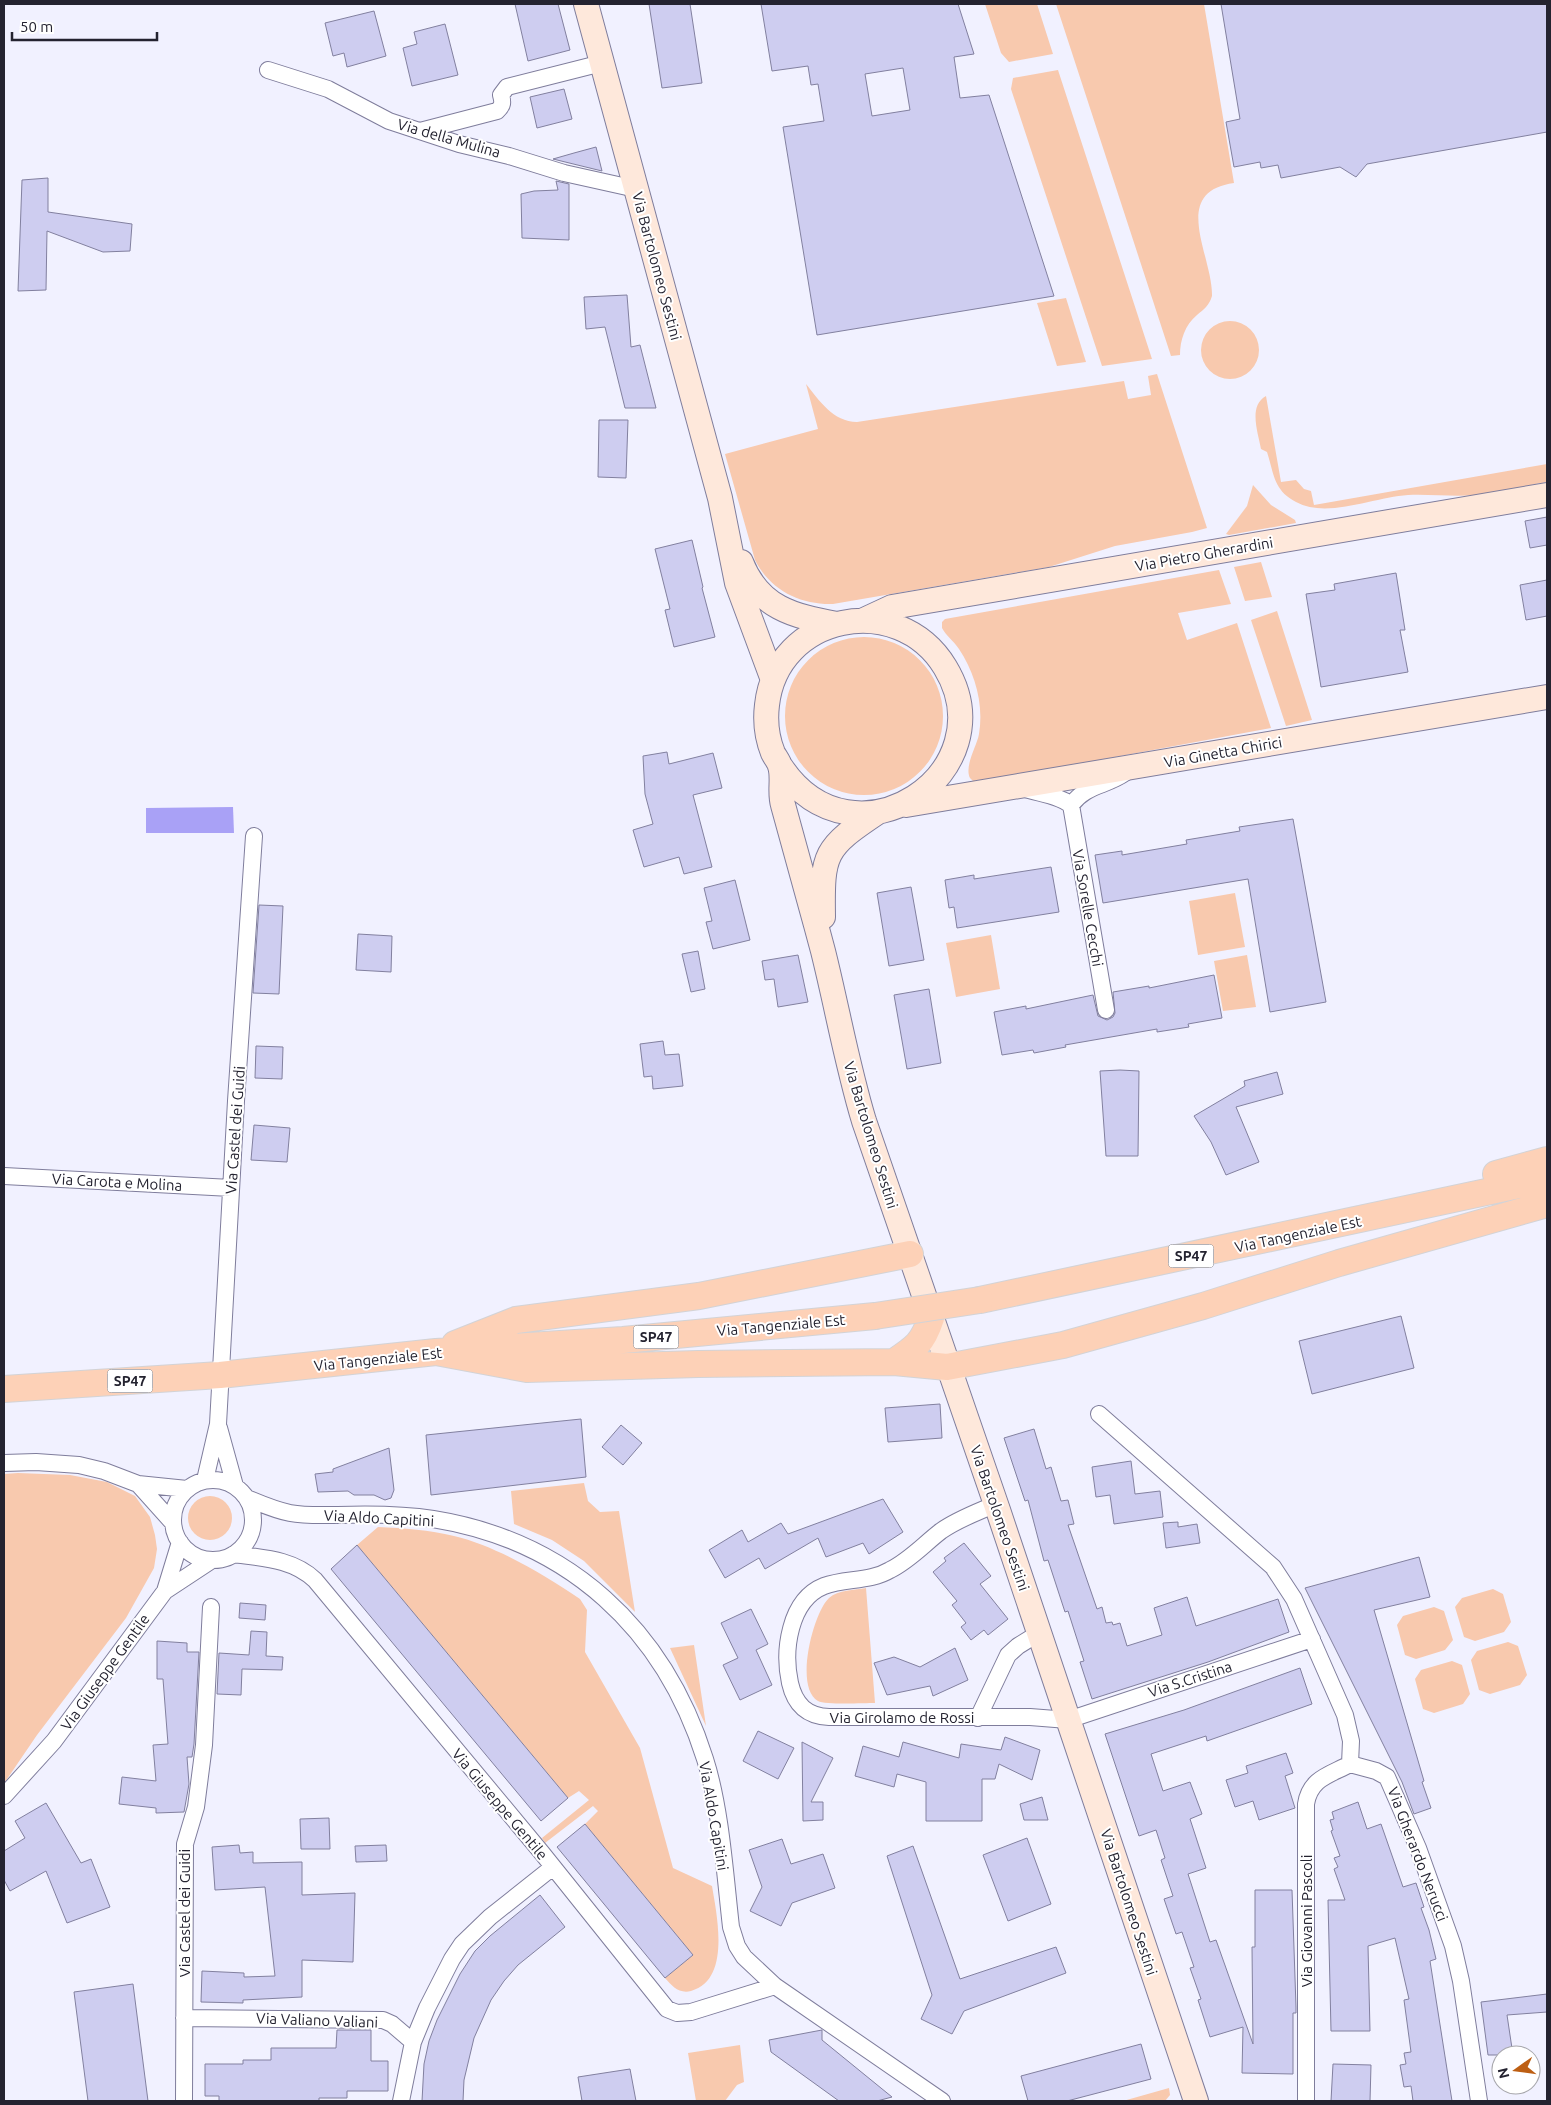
<svg xmlns="http://www.w3.org/2000/svg" width="1551" height="2105" font-family="Ubuntu,sans-serif">
  <rect width="100%" height="100%" fill="#f1f1ff"/>
  <path fill="#f8c9ae" d="M985,4h52l16,50 -44,8 -8,-9z
    M1056,4h148l30,179c-65,9 -21,73 -22,113 -3,10 -8,13 -15,19 -12,10 -17,25 -17,40l-9,1z
    M1058,70l94,289 -50,7 -91,-277 2,-11z
    M1066,298l20,64 -29,4 -20,-63z
    M1201 350a29 29 0 1 1 58 0a29 29 0 1 1-58 0Z
    M1157,374l50,154 -15,4 -77,14 -66,21 -216,37c-33,1 -63,-14 -78,-44l-30,-106 93,-25 -12,-45c13,16 27,38 51,38l267,-41 4,18 23,-4 -3,-19z
    M1266,396l15,86 15,-2 8,9 7,2 3,14 233,-41v18c-23,4 -47,10 -71,13 -22,2 -46,-1 -68,0 -34,2 -81,24 -112,7 -23,-12 -22,-29 -29,-50l-6,-3c-3,-17 -13,-43 5,-53z
    M1253,485l18,20 24,15 1,3 -67,12 -3,-1 21,-28z
    M1261,562l11,35 -27,4 -11,-34z
    M1219,570l12,34 -53,9 9,27 50,-17 34,105 -290,54h-7l-4,-4c-6,-12 7,-32 9,-44 5,-30 -4,-61 -20,-85 -5,-8 -13,-13 -17,-21v-6l3,-3z
    M1277,611l35,109 -26,6 -35,-106z
    M785 716a79 79 0 1 1 158 0a79 79 0 1 1-158 0Z
    M1235,893l10,54 -47,8 -9,-54z
    M991,935l9,54 -44,8 -10,-54z
    M1247,955l9,52 -33,4 -9,-50z
    M18,1473l52,2 37,7 28,14 15,21 5,18 2,14 -3,19 -28,50 -89,117 -32,47 -1,-308z
    M584,1483l4,18 12,11 19,-1 16,101 -51,-51 -32,-21 -38,-16 -3,-33z
    M188 1518a22 22 0 1 1 44 0a22 22 0 1 1-44 0Z
    M378,1527c25,1 52,3 76,9 43,10 90,39 126,63l7,11 -2,42 55,96 33,120 39,18c5,30 19,94 -21,105 -12,3 -19,-5 -26,-13l28,-23 -108,-131 13,-13 -5,-5 -48,37 -3,-5 47,-38 -10,-9 -11,7 -211,-253z
    M866,1588l9,115c-11,0 -50,2 -57,-2 -24,-13 -5,-88 11,-103 9,-8 26,-8 37,-10z
    M1493,1589l10,5 8,28 -7,10 -29,9 -11,-4 -9,-30 7,-9z
    M1434,1607l10,4 9,29 -8,10 -29,9 -11,-4 -8,-30 6,-9z
    M1508,1642l10,4 9,29 -7,10 -30,9 -11,-4 -8,-30 6,-9z
    M694,1645l12,81 -36,-78z
    M1452,1661l10,4 8,29 -7,10 -29,9 -11,-4 -8,-30 6,-9z
    M740,2045l4,37 -7,3 -12,16h-29l-8,-48z
    M1169,2088l1,7 -5,6h-42z"/>
  <path fill="#a9a1f6" d="M233,807l1,26h-88v-25z"/>
  <path fill="#cecdf0" stroke="#82809f" fill-rule="evenodd" d="M515,4h43l12,46 -42,11z
    M649,4h41l12,79 -40,5z
    M761,4h197l16,50 -20,3 6,41 29,-3 65,201 -237,39 -34,-208 41,-6 -6,-37 -7,1 -3,-19 -36,5zM903,68l7,42 -38,6 -7,-42z
    M1221,4h326v128l-180,32 -11,13 -16,-10 -59,11 -3,-13 -17,3 -1,-6 -26,5 -8,-45 14,-3z
    M374,11l12,45 -39,11 -3,-14 -11,3 -8,-33z
    M445,24l13,51 -46,11 -9,-38 14,-4 -3,-12z
    M564,89l8,30 -35,9 -7,-31z
    M596,147l6,24 -49,-12 21,-6z
    M48,178v34l84,12 -2,27 -27,1 -56,-21 -1,59 -28,1 4,-111z
    M556,181l13,3v56l-47,-2 -1,-44 13,-3 24,-1z
    M627,295l4,52 9,-2 16,63h-31l-20,-81 -19,2 -2,-32z
    M599,420h29l-2,58 -28,-1z
    M1547,517v28l-17,3 -5,-27z
    M692,540l11,47 -1,1 13,49 -41,10 -9,-37 5,-1 -15,-60z
    M1396,573l9,57h-5l8,42 -87,15 -15,-93 29,-4 -1,-6z
    M1547,580v36l-21,4 -6,-35z
    M667,752l2,12 44,-11 9,35 -29,7 19,72 -28,7 -5,-17 -35,10 -11,-37 20,-6 -8,-30 -2,-38z
    M1293,819l33,183 -56,10 -22,-133 -145,24 -8,-48 27,-4v4l65,-11 -1,-4 54,-9 -1,-4z
    M1051,867l8,45 -102,16 -3,-21 -5,1 -4,-28 29,-5v4z
    M735,880l15,60 -37,9 -7,-27 6,-1 -8,-33z
    M911,887l13,73 -35,6 -12,-73z
    M259,905l24,1 -4,88 -26,-1z
    M358,934l34,2 -1,36 -35,-2z
    M698,951l7,38 -14,3 -9,-38z
    M798,955l10,47 -30,5 -4,-28 -9,1 -3,-19z
    M1214,975l8,43 -34,6 1,3 -32,5v-3l-92,16 1,2 -32,6 -1,-3 -31,5 -8,-43 32,-6v3l67,-14 5,21 9,4 6,-3 2,-4 -2,-21 36,-6v2z
    M929,989l12,74 -34,6 -13,-74z
    M663,1041l2,14 14,-1 4,32 -30,3 -1,-13 -8,1 -4,-33z
    M256,1046l27,1 -1,32 -27,-1z
    M1120,1070l19,1 -1,85h-32l-6,-85z
    M1277,1072l6,22 -47,13 23,55 -33,13 -15,-33 -17,-26 51,-30 -1,-5z
    M254,1125l36,3 -3,34 -36,-2z
    M1401,1316l13,52 -102,26 -13,-53z
    M940,1404l2,34 -54,4 -3,-34z
    M581,1419l5,58 -155,18 -5,-60z
    M621,1425l21,18 -19,22 -21,-18z
    M1034,1429l12,40 5,-2 10,34 7,-1 6,24 -6,1 29,84 5,-2 4,16 6,-1 1,3 7,-2 7,23 35,-11 -8,-27 33,-11 9,29 82,-27 11,33 -81,30 -116,37 -12,-37 4,-1 -16,-50 -3,1 -17,-52 -4,1 -16,-61 -3,1 -21,-63z
    M389,1448l5,42 -3,8 -6,2 -11,-5h-20l-6,-4 -30,1 -3,-18 18,-2v-3z
    M1131,1461l4,33 25,-3 3,26 -49,7 -4,-29 -14,2 -4,-30z
    M883,1499l20,33 -34,22 -6,-11 -37,14 -8,-19 -53,31 -6,-11 -34,20 -16,-28 33,-20 6,12 33,-19 7,11z
    M1178,1522v5l19,-3 3,19 -34,5 -3,-25z
    M964,1543l27,33 -11,8 28,35 -20,16 -4,-5 -13,10 -10,-13 5,-4 -14,-18 5,-4 -24,-29 13,-11 -2,-3z
    M357,1545l211,253 -27,23 -210,-252z
    M1419,1557l11,40 -56,13 50,171 -2,1 9,26 -17,6 -12,-32 -97,-194z
    M240,1603l26,2 -1,15 -26,-2z
    M751,1609l17,35 -12,6 16,35 -32,15 -17,-35 15,-7 -17,-35z
    M251,1631l16,1 -1,24 17,1 -1,13 -40,-1 -1,26 -24,-1 2,-41 30,2z
    M157,1641l30,2v9h12l-5,92 -2,13h-5l2,27 -5,28 -28,1v-5l-37,-4 3,-27 34,4 -3,-36 15,-1 -5,-65h-6z
    M955,1648l13,32 -35,16 -3,-10 -43,9 -13,-32 20,-6 26,10z
    M1300,1668l12,36 -105,37 -1,-5 -55,18 12,37 27,-9 12,32 -12,5 16,49 -18,6 22,68 6,-2 37,104 -1,-97h3v-57h37l4,117v6h-3v61l-51,-1 1,-46 -33,10 -12,-37 3,-1 -11,-31 4,-1 -12,-35 -6,2 -12,-35 9,-3 -12,-36 4,-2 -9,-28 -17,6 -34,-102 79,-24z
    M758,1731l36,17 -16,31 -35,-18z
    M1005,1737l35,13 -8,30 -33,-16 -4,15h-13v42h-56v-39l-29,-8 -3,13 -39,-11 8,-30 36,11 4,-15 56,16 2,-14 40,6z
    M802,1742l31,16 -22,44h12v18l-20,1z
    M1286,1753l7,20 -8,3 10,32 -36,12 -6,-19 -18,6 -9,-27 22,-7 -2,-7z
    M1042,1797l6,23h-24l-4,-16z
    M1358,1802l9,27 14,-5 22,63 13,-4 8,24 -3,1 8,22 7,29 -6,2 22,140h-39l-2,-15 -7,1 -4,-22 6,-1 -2,-11 7,-1 -7,-52 5,-1 -14,-61 -27,8 2,85h-39l-3,-131h17l-11,-31 4,-2 -4,-9 6,-2 -9,-25 2,-1 -3,-10 4,-1 -2,-7z
    M46,1803l35,60 10,-4 19,48 -43,16 -21,-52 -36,20 -6,-11v-29l21,-13 -10,-17z
    M329,1818l1,31h-29l-1,-30z
    M585,1824l108,131 -28,23 -108,-131z
    M1027,1838l24,66 -43,17 -25,-66z
    M782,1839l9,25 32,-10 12,34 -43,15 -11,23 -31,-15 12,-24 -13,-37z
    M239,1845l1,8 13,-1v11l49,-1v33l53,-2 -2,69 -51,-2v37l-59,3v3l-42,-1 1,-31 42,2v4l31,-1 -10,-89 -50,3 -3,-43z
    M386,1845l1,16 -31,1 -1,-16z
    M913,1846l47,133 96,-32 10,26 -102,38 -12,23 -31,-15 11,-24 -45,-139z
    M540,1895l25,32 -47,38 -14,16 -13,19 -17,38 -10,42 -1,21h-41l2,-37 5,-23 8,-21 23,-46 15,-23 15,-15z
    M133,1984l15,117h-60l-14,-109z
    M1547,1994v18l-40,3 6,40h-25l-7,-53z
    M337,2030h34v31h17v30h-41v7h-28v3h-100v-5h-14v-32h38v-4h28v-12h65z
    M822,2030v10l70,57 -15,4h-38l-68,-49 -2,-12z
    M1141,2044l10,35 -84,22h-39l-7,-25z
    M1333,2064l38,1 -1,36h-39z
    M630,2069l6,32h-54l-4,-24z"/>
  <g fill="none" stroke-linecap="round" stroke-linejoin="round">
    <g stroke="#7f7d9c" stroke-width="18">
      <path id="street" d="M268,70l60,19 61,32 70,23 50,12 55,17 72,16
        M420,131l77,-20c6,-5 6,-9 4,-16l6,-8 95,-24
        M1020,787c18,7 36,7 51,18
        M1071,805l35,205
        M1071,805c16,-21 34,-18 54,-32
        M4,1176l227,12
        M1099,1414l174,153 21,32 51,116 6,26 -1,23
        M219,1428l16,58
        M4,1463l32,-1 43,3 25,6 34,13 49,5
        M173 1520a40 40 0 1 1 80 0a40 40 0 1 1-80 0Z
        M205,1480l13,-56 18,-323 18,-265
        M138,1484l35,39
        M247,1498c14,6 28,12 43,15 16,3 32,2 48,2 32,-1 64,-1 95,4 136,22 231,110 272,240 16,50 20,116 26,168l6,19 7,11 31,29 167,115
        M996,1504c-18,8 -38,15 -55,27 -17,13 -31,29 -51,39 -20,12 -45,8 -66,16 -35,14 -41,65 -34,97 5,22 17,33 39,34h201l38,3 244,-81
        M234,1554c29,4 59,5 81,26l227,273 125,156 10,4 14,-1 84,-26
        M165,1591l15,-49
        M978,1718l30,-63 10,-9 21,-13
        M1350,1764l26,7 11,6 31,71 35,98 8,35 18,120
        M4,1796l50,-55 111,-150 47,-31
        M184,2018l199,2 9,4 21,18
        M184,2101l1,-257 11,-37 8,-62 7,-138
        M401,2101l12,-59 14,-34 25,-49 10,-15 28,-27 63,-50
        M1306,2101v-297c4,-26 24,-29 44,-40"/>
    </g>
    <g stroke="#7f7d9c" stroke-width="26">
      <path id="secondary" d="M586,4l134,494 17,85 36,97
        M741,562c18,46 52,54 96,62
        M864,620l28,-13 655,-112
        M781,767c73,109 228,5 164,-100 -47,-77 -168,-53 -178,38 -2,16 0,33 6,48 2,4 6,9 7,13 4,12 -1,26 3,39 13,48 27,97 40,146 14,56 24,114 41,170l134,389 198,591
        M906,805l641,-108
        M823,917c-1,-64 1,-69 55,-105"/>
    </g>
    <g stroke="#d3d3d6" stroke-width="28">
      <path id="primary" d="M1496,1174l51,-14
        M980,1300l567,-121
        M455,1344l61,-24 183,-24 211,-42
        M436,1352l91,17 171,-5 196,-2 53,5 116,-22 140,-39 136,-43 208,-59
        M894,1362c21,-14 29,-19 37,-44
        M4,1389l216,-14 216,-23 187,-12 252,-24"/>
    </g>
    <use href="#street" stroke="#fff" stroke-width="16"/>
    <use href="#secondary" stroke="#fee8db" stroke-width="24"/>
    <use href="#primary" stroke="#fdd1b7" stroke-width="26"/>
    <g stroke="#d3d3d6" stroke-width="28" stroke-linecap="butt">
      <path id="primary-bridge" d="M875,1316l105,-16"/>
    </g>
    <use href="#primary-bridge" stroke="#fdd1b7" stroke-width="26"/>
  </g>
  <g text-anchor="middle" dominant-baseline="central" stroke-width="4" stroke-linejoin="round" paint-order="stroke">
    <g fill="#fff" stroke="#66656e" stroke-width="1">
      <rect x="1168.5" y="1244.5" width="45" height="23" rx="4"/>
      <rect x="633.5" y="1325.5" width="45" height="23" rx="4"/>
      <rect x="107.5" y="1369.5" width="45" height="23" rx="4"/>
    </g>
    <g font-size="14" font-weight="bold" fill="#242330">
      <text x="1191" y="1256">SP47</text>
      <text x="656" y="1337">SP47</text>
      <text x="130" y="1381">SP47</text>
    </g>
    <g font-size="15" fill="#242330" stroke="#fff">
      <text transform="translate(449 138) rotate(16)">Via della Mulina</text>
      <text transform="translate(657 266) rotate(75)">Via Bartolomeo Sestini</text>
      <text transform="translate(1204 554) rotate(-10)">Via Pietro Gherardini</text>
      <text transform="translate(1223 752) rotate(-10)">Via Ginetta Chirici</text>
      <text transform="translate(1088 908) rotate(80)">Via Sorelle Cecchi</text>
      <text transform="translate(235 1130) rotate(-86)">Via Castel dei Guidi</text>
      <text transform="translate(871 1135) rotate(73)">Via Bartolomeo Sestini</text>
      <text transform="translate(117 1182) rotate(3)">Via Carota e Molina</text>
      <text transform="translate(1298 1234) rotate(-12)">Via Tangenziale Est</text>
      <text transform="translate(781 1325) rotate(-5)">Via Tangenziale Est</text>
      <text transform="translate(378 1359) rotate(-6)">Via Tangenziale Est</text>
      <text transform="translate(379 1518) rotate(3)">Via Aldo Capitini</text>
      <text transform="translate(1000 1518) rotate(71)">Via Bartolomeo Sestini</text>
      <text transform="translate(105 1672) rotate(-54)">Via Giuseppe Gentile</text>
      <text transform="translate(1190 1679) rotate(-18)">Via S.Cristina</text>
      <text x="902" y="1717">Via Girolamo de Rossi</text>
      <text transform="translate(500 1804) rotate(50)">Via Giuseppe Gentile</text>
      <text transform="translate(714 1816) rotate(80)">Via Aldo Capitini</text>
      <text transform="translate(1418 1854) rotate(69)">Via Gherardo Nerucci</text>
      <text transform="translate(1129 1902) rotate(72)">Via Bartolomeo Sestini</text>
      <text transform="translate(184 1913) rotate(-90)">Via Castel dei Guidi</text>
      <text transform="translate(1306 1921) rotate(-90)">Via Giovanni Pascoli</text>
      <text transform="translate(317 2020) rotate(2)">Via Valiano Valiani</text>
    </g>
  </g>
  <rect width="1551" height="2105" fill="none" stroke="#242330" stroke-width="10"/>
  <g transform="translate(1516 2070) rotate(256)"><circle r="24" fill="#ffffff" stroke="#a7a7ac"/>
  <path d="M0-4L9 19L0 12L-9 19Z" fill="#bd5f13"/>
  <text y="-8" font-size="14" font-weight="bold" text-anchor="middle" fill="#242330">N</text>
  </g>
  <path d="M12 32v8h145v-8" fill="none" stroke="#242330" stroke-width="2.5"/>
  <text x="20" y="32" font-size="15" fill="#242330" stroke="#ffffff" stroke-width="4" paint-order="stroke">50 m</text>
</svg>
